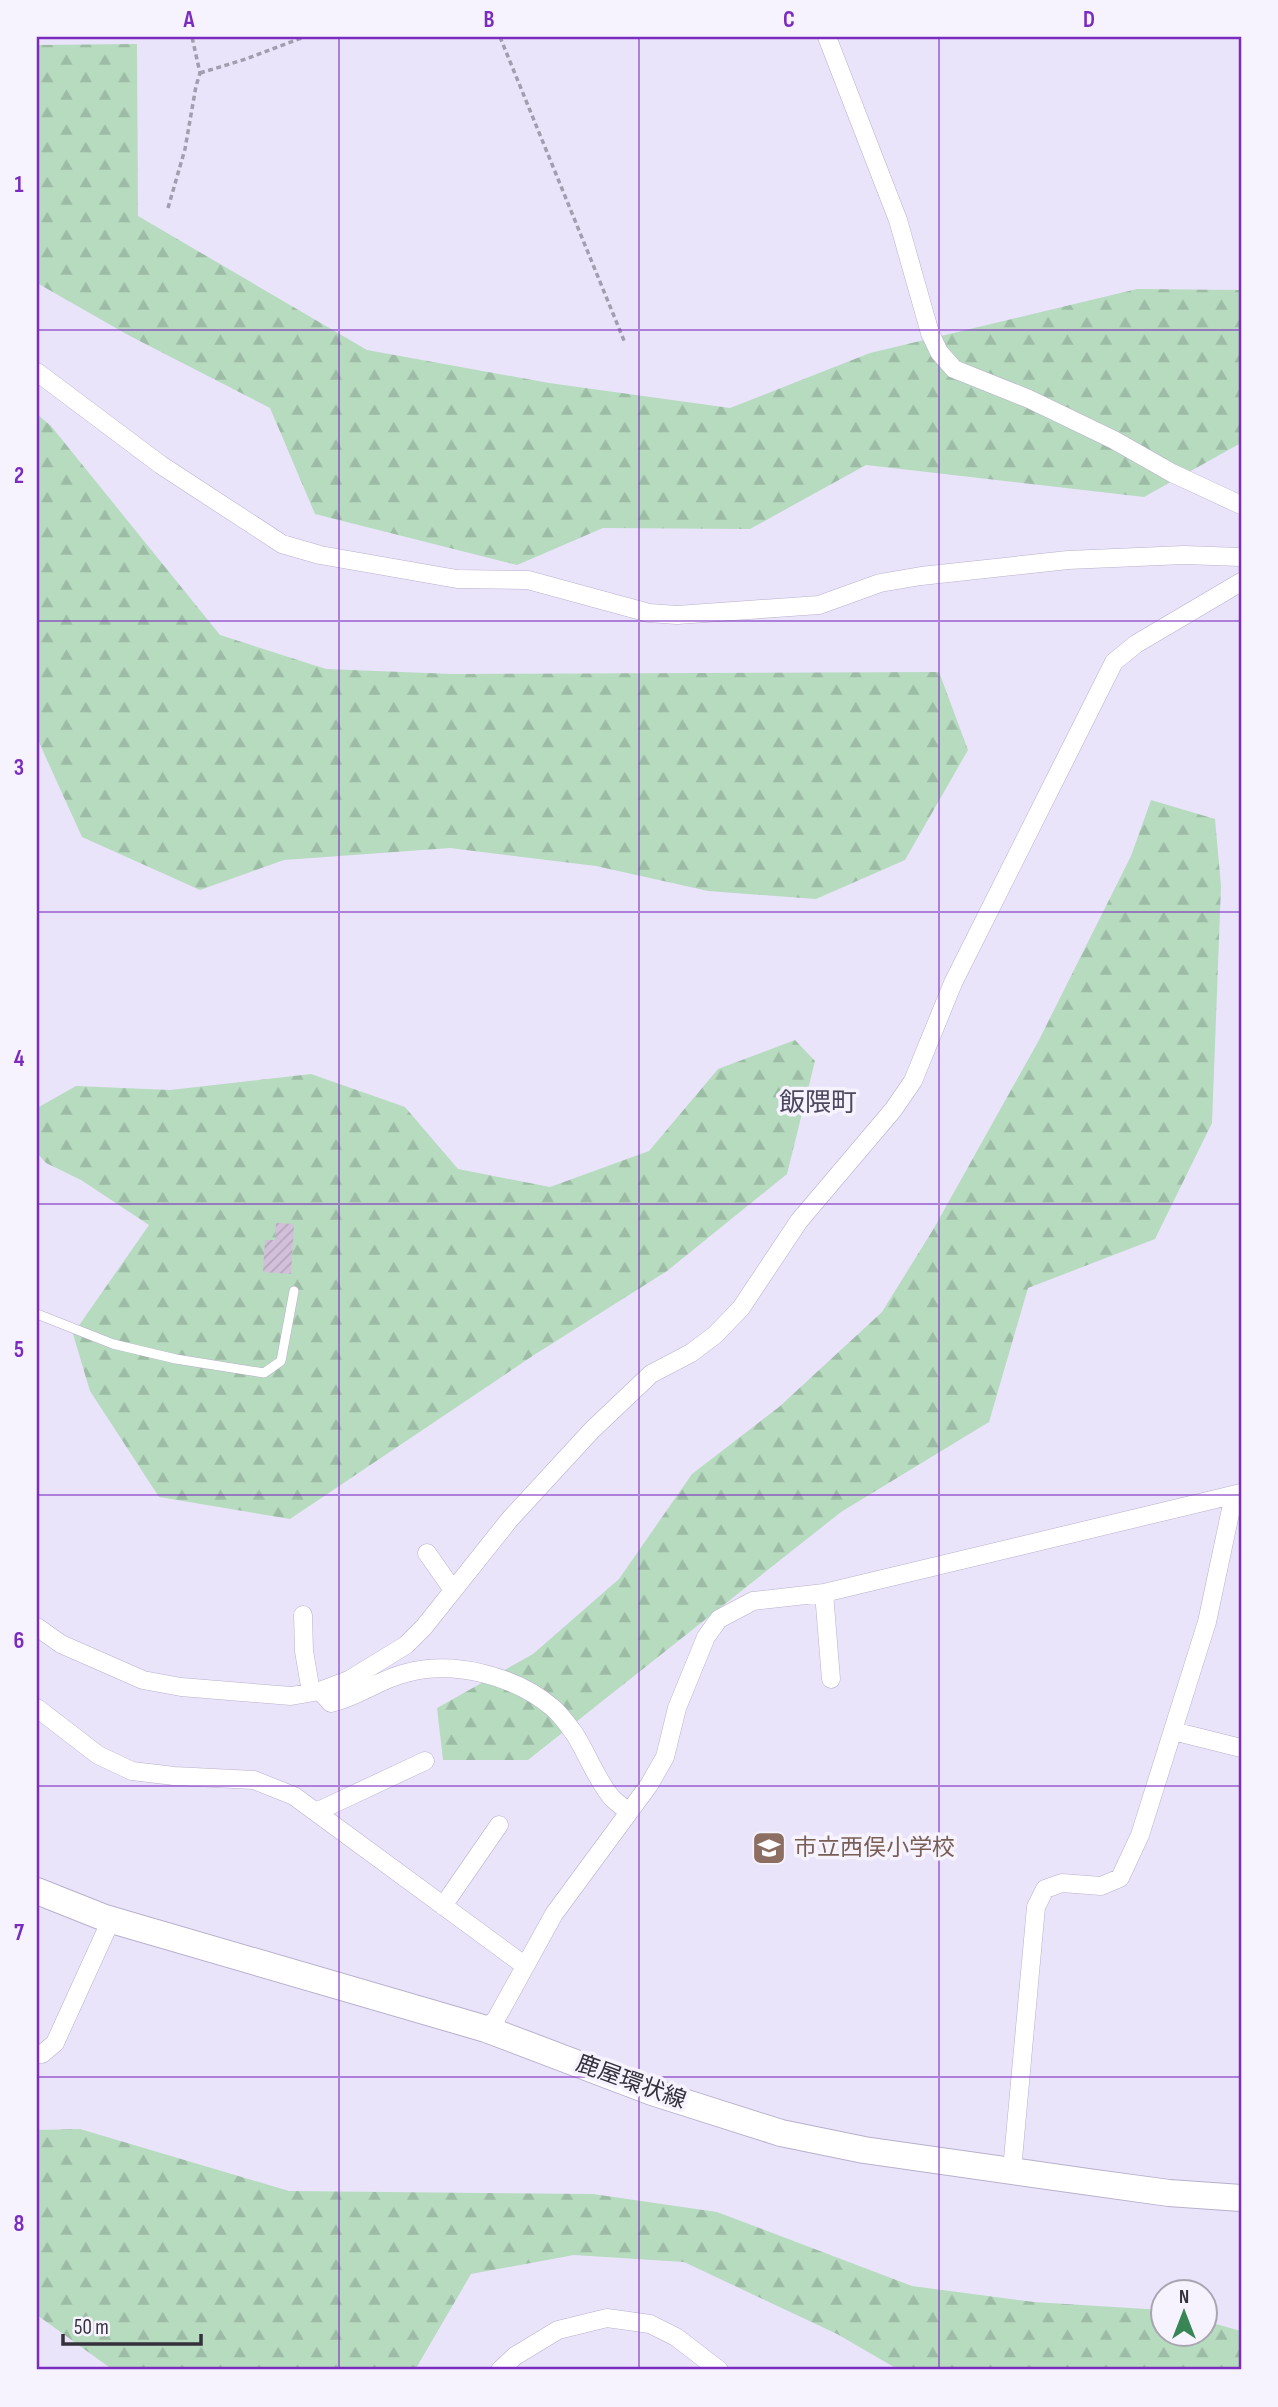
<svg xmlns="http://www.w3.org/2000/svg" width="1278" height="2407" font-family="'Sofia Sans Condensed','Noto Sans JP',sans-serif">
  <defs>
    <pattern id="forest-firs" width="22" height="20" patternUnits="userSpaceOnUse" patternTransform="scale(1.75)"><rect width="22" height="20" fill="#b6dbbf"/><path d="M5 1l3.5 6h-7zM16 11l3.5 6h-7z" fill="#9dbca5"/></pattern>
    <pattern id="building-hatch" width="6" height="6" patternUnits="userSpaceOnUse" patternTransform="scale(1.75)"><rect width="6" height="6" fill="#d2c0da"/><path d="M-1 1l2-2M0 6l6-6M5 7l2-2" fill="none" stroke="#b5a5bc"/></pattern>
  </defs>
  <rect width="100%" height="100%" fill="#eae4fb"/>
  <path fill="url(#forest-firs)" d="M137,44l1,172 229,134 182,33 181,25 140,-55 267,-64 104,1v153l-97,54 -278,-32 -116,64 -147,-1 -86,37 -202,-51 -45,-106 -142,-73 -91,-52v-238z
    M37,414l14,12 169,209 106,34 127,5 486,-2 29,78 -63,110 -89,39 -108,-8 -112,-25 -146,-18 -166,12 -84,30 -118,-53 -45,-99z
    M1151,800l64,19 6,67 -9,237 -57,116 -127,49 -39,134 -148,90 -313,248h-85l-6,-52 96,-54 86,-75 73,-105 87,-67 103,-95 52,-84 105,-188 92,-184z
    M795,1040l20,21 -28,113 -120,97 -133,84 -244,164 -131,-22 -69,-106 -17,-57 76,-109 -68,-45 -35,-17 -9,-10v-45l39,-22 94,4 141,-16 94,33 53,62 92,18 99,-36 69,-82z
    M80,2129l209,62 304,3 124,18 195,74 122,16 128,8v24h42l1,-13 36,10v39h-342l-62,-36 -153,-72 -110,-7 -103,19 -56,96h-302l-76,-55v-185z"/>
  <path fill="url(#building-hatch)" d="M276,1223l18,1 -3,50 -28,-2 2,-32h10z"/>
  <g fill="none" stroke-linecap="round" stroke-linejoin="round">
    <g stroke="#b8b0cc" stroke-width="10">
      <path id="lane" d="M37,1314l76,30 63,15 88,14 17,-12 13,-70"/>
    </g>
    <g stroke="#b8b0cc" stroke-width="19">
      <path id="street" d="M827,37l71,183 32,113 9,19 15,17 75,30 85,41 58,33 69,32
        M37,372l124,93 121,79 38,11 137,24 71,1 121,33 28,2 142,-10 61,-22 41,-7 147,-16 116,-5 57,2
        M427,1553l26,37
        M824,1593l7,86
        M303,1615l1,36 7,41
        M37,1627l24,17 82,36 38,7 110,9 29,-5 29,-11 57,-35 18,-18 86,-108 82,-89 59,-56 40,-21 24,-18 26,-27 58,-87 94,-111 20,-29 40,-98 161,-321 22,-18 105,-62
        M320,1691l11,12c27,-6 49,-24 75,-30 48,-13 110,3 147,35 8,7 15,17 21,25 13,20 23,48 38,65 5,5 12,10 17,14
        M37,1708l61,47 34,16 42,5 80,4 40,16 230,169
        M1173,1731l68,17
        M316,1812l109,-51
        M443,1906l56,-81
        M486,2029l10,-10 58,-105 95,-129 16,-28 12,-49 29,-71 13,-18 34,-18 71,-8 417,-100
        M37,2054h5l13,-11 56,-123
        M1012,2170l24,-263 9,-18 17,-6 39,3 19,-8 20,-43 67,-213 27,-127
        M500,2370l15,-14 43,-26 49,-12 43,6 26,13 43,33"/>
    </g>
    <g stroke="#b8b0cc" stroke-width="28">
      <path id="secondary" d="M37,1891l68,27 381,111 166,63 129,41 83,17 225,32 80,11 72,5"/>
    </g>
    <path stroke="#a29daf" stroke-width="3.5" stroke-dasharray="5 3.5" stroke-linecap="butt" d="M500,37l125,306
      M200,73l46,-14 58,-22
      M168,208l17,-59 11,-63 4,-13 -8,-36"/>
    <use href="#lane" stroke="#fff" stroke-width="9"/>
    <use href="#street" stroke="#fff" stroke-width="18"/>
    <use href="#secondary" stroke="#fff" stroke-width="26"/>
  </g>
  <path fill="none" stroke="#7b2cbf" stroke-width="2" stroke-opacity="0.55" d="M339,37v2333M639,37v2333M939,37v2333M37,330h1204M37,621h1204M37,912h1204M37,1204h1204M37,1495h1204M37,1786h1204M37,2077h1204"/>
  <defs>
    <g id="school-square" transform="scale(1.75)"><rect x="-9" y="-9" width="18" height="18" rx="4" fill="#8d6e63" stroke="#f6f3ff"/><path d="M0-5L7-2L0 1L-7-2ZM-4 1L0 2.5L4 1V4Q0 6-4 4Z" fill="#fff"/></g>
  </defs>
  <g fill-rule="evenodd">
    <use href="#school-square" x="769" y="1848"/>
  </g>
  <g text-anchor="middle" dominant-baseline="central" stroke-width="7" stroke-linejoin="round" paint-order="stroke">
    <g font-size="23" fill="#785e54" stroke="#f6f3ff" text-anchor="start">
      <text x="794" y="1848">市立西俣小学校</text>
    </g>
    <g font-size="23" fill="#34313c" stroke="#f6f3ff">
      <text transform="translate(631 2082) rotate(20)">鹿屋環状線</text>
    </g>
    <g font-size="26" fill="#4e485f" stroke="#f6f3ff">
      <text x="818" y="1103">飯隈町</text>
    </g>
  </g>
  <rect width="1278" height="2407" fill="none" stroke="#f6f3ff" stroke-width="77"/>
  <g transform="translate(1184 2313)"><circle r="33" fill="#f6f3ff" stroke="#a8a5b1" stroke-width="2"/>
  <path d="M0-5L12 26L0 18L-12 26Z" fill="#388655"/>
  <text y="-10" font-size="19" font-weight="bold" text-anchor="middle" fill="#34313c">N</text>
  </g>
  <path d="M63 2334v10h138v-10" fill="none" stroke="#34313c" stroke-width="3.5"/>
  <text x="74" y="2334" font-size="21" fill="#34313c" stroke="#f6f3ff" stroke-width="5" paint-order="stroke">50 m</text>
  <rect x="38" y="38" width="1202" height="2330" fill="none" stroke="#7b2cbf" stroke-width="2.5"/>
  <g font-size="23" text-anchor="middle" font-weight="bold" fill="#7b2cbf">
    <text x="189" y="27">A</text>
    <text x="489" y="27">B</text>
    <text x="789" y="27">C</text>
    <text x="1089" y="27">D</text>
    <text x="19" y="192">1</text>
    <text x="19" y="483">2</text>
    <text x="19" y="775">3</text>
    <text x="19" y="1066">4</text>
    <text x="19" y="1357">5</text>
    <text x="19" y="1648">6</text>
    <text x="19" y="1940">7</text>
    <text x="19" y="2231">8</text>
  </g>
</svg>
